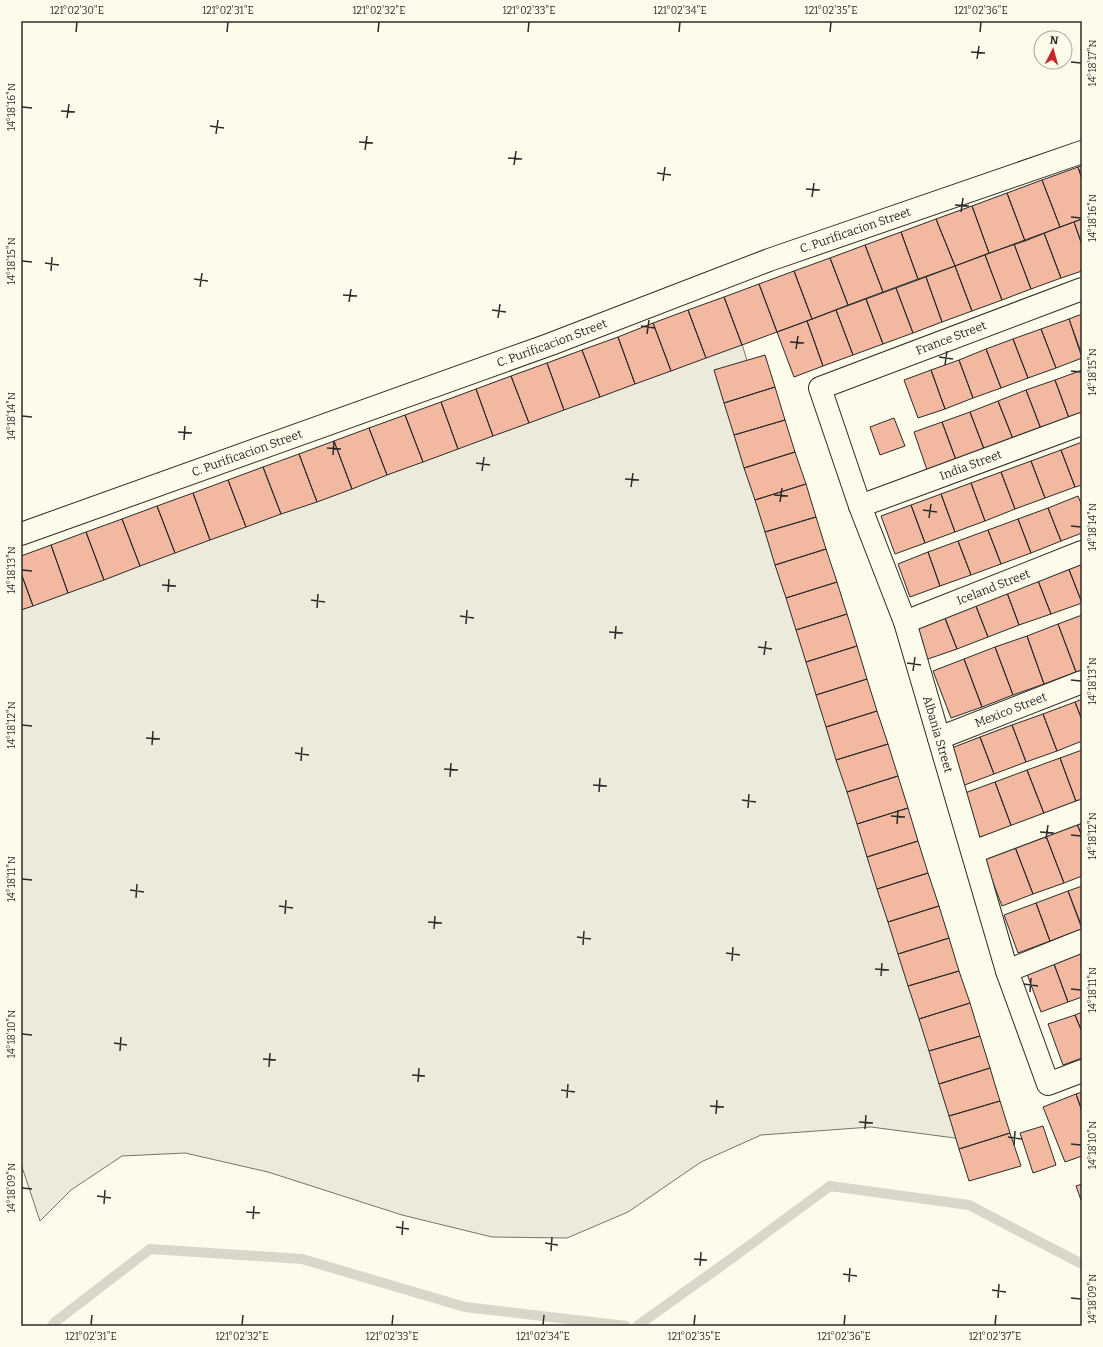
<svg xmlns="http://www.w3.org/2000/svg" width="1103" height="1347" font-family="Bitter,serif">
  <rect width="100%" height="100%" fill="#fdfbea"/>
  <path fill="#ecebdb" stroke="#74746e" d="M742,344l246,811 -33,-17 -84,-11 -110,8 -60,27 -73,50 -61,26 -75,-1 -90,-22 -134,-43 -83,-19 -63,3 -51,34 -31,31 -19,-57v-567z"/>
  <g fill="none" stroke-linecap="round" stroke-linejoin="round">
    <path stroke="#d8d7c9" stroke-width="10" d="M52,1326l3,-4 95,-73 152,10 163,48 161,19
      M637,1326l98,-70 95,-70 139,19 113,59"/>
  </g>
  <path fill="#f2b8a0" stroke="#2b2b2b" d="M1082,165v14l-4,-12z
    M1078,167l4,12v40l-22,8 -18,-47z
    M1042,180l18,47 -35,14 -18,-48z
    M1007,193l18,48 -36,12 -17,-47z
    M972,206l17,47 -34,13 -19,-47z
    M936,219l19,47 -37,13 -17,-47z
    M1082,219v26l-8,-23z
    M1074,222l8,23v26l-21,7 -17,-45z
    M901,232l17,47 -35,13 -18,-47z
    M1044,233l17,45 -30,11 -17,-45z
    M1014,244l17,45 -29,11 -17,-45z
    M865,245l18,47 -35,13 -18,-47z
    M985,255l17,45 -30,11 -17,-45z
    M830,258l18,47 -36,14 -18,-48z
    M955,266l17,45 -30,11 -16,-45z
    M794,271l18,48 -35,13 -18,-48z
    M926,277l16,45 -29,11 -17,-45z
    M759,284l18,48 -35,13 -18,-48z
    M896,288l17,45 -30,11 -17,-45z
    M724,297l18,48 -36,13 -18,-48z
    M866,299l17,45 -30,11 -17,-45z
    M688,310l18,48 -35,13 -18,-48z
    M836,310l17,45 -30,11 -16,-45z
    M1082,314v41l-13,-36z
    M1069,319l13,39 -26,10 -15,-39z
    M807,321l16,45 -29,11 -17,-45z
    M653,323l18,48 -36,13 -17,-47z
    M1041,329l15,39 -28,10 -15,-39z
    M618,337l17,47 -35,13 -18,-47z
    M1013,339l15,39 -27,10 -15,-39z
    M986,349l15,39 -28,10 -14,-38z
    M582,350l18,47 -36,13 -17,-47z
    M765,355l10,32 -51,16 -10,-33z
    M959,360l14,38 -28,11 -14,-39z
    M547,363l17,47 -35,13 -18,-47z
    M931,370l14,39 -27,9 -14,-38z
    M1082,370v43l-13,5 -14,-38z
    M511,376l18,47 -36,13 -17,-47z
    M1055,380l14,38 -28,11 -15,-39z
    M775,387l10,33 -51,15 -10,-32z
    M476,389l17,47 -35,13 -17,-47z
    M1026,390l15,39 -28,10 -15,-38z
    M998,401l15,38 -29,10 -14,-37z
    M441,402l17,47 -35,13 -18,-47z
    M970,412l14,37 -28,11 -14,-38z
    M405,415l18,47 -36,13 -18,-47z
    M894,418l11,28 -25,9 -10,-28z
    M785,420l10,32 -51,16 -10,-33z
    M942,422l14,38 -29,10 -13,-38z
    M369,428l18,47 -35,14 -18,-48z
    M334,441l18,48 -35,13 -18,-48z
    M1082,442v43l-7,2 -14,-37z
    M1061,450l14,37 -30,11 -14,-37z
    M795,452l11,32 -51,16 -11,-32z
    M299,454l18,48 -36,12 -18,-47z
    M1031,461l14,37 -30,11 -14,-37z
    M263,467l18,47 -35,13 -18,-47z
    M1001,472l14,37 -30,12 -14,-38z
    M228,480l18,47 -36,13 -17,-47z
    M971,483l14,38 -30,11 -14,-38z
    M806,484l10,33 -51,15 -10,-32z
    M193,493l17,47 -35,13 -18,-47z
    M941,494l14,38 -30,11 -14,-38z
    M1078,496l4,10v27l-21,8 -13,-33z
    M911,505l14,38 -30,11 -14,-38z
    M157,506l18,47 -35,13 -18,-47z
    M1048,508l13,33 -30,12 -13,-34z
    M816,517l10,32 -51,16 -10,-33z
    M122,519l18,47 -36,14 -18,-48z
    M1018,519l13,34 -30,11 -13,-34z
    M988,530l13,34 -30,11 -13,-34z
    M86,532l18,48 -36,13 -17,-48z
    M958,541l13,34 -31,11 -12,-34z
    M51,545l17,48 -35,13 -12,-33v-17z
    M826,549l11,33 -51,16 -11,-33z
    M928,552l12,34 -30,11 -12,-33z
    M1082,561v42l-14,-36z
    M1068,567l14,36 -31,11 -14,-36z
    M21,573l12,33 -12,4z
    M1037,578l14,36 -32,11 -13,-35z
    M837,582l10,32 -51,16 -10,-32z
    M1006,590l13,35 -31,12 -14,-36z
    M974,601l14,36 -31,12 -14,-36z
    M943,613l14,36 -32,11 -13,-35z
    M847,614l10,32 -51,16 -10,-32z
    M1082,615v55l-6,2 -18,-48z
    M1058,624l18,48 -32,12 -17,-48z
    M1027,636l17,48 -31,11 -18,-48z
    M857,646l10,33 -51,16 -10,-33z
    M995,647l18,48 -31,12 -18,-48z
    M964,659l18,48 -31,11 -18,-47z
    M867,679l10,32 -51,16 -10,-32z
    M1082,699v21l-7,-18z
    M1075,702l7,18v21l-25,10 -14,-37z
    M877,711l11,33 -52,16 -10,-33z
    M1043,714l14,37 -31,11 -14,-37z
    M1012,725l14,37 -32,12 -14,-37z
    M980,737l14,37 -32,12 -13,-37z
    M888,744l10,32 -51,16 -11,-32z
    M1082,750v52l-5,2 -17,-46z
    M1060,758l17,46 -32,12 -18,-46z
    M1027,770l18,46 -33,12 -17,-46z
    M898,776l10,32 -51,16 -10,-32z
    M995,782l17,46 -33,12 -17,-46z
    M908,808l10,33 -51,16 -10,-33z
    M1082,822v14l-5,-12z
    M1077,824l5,12v40l-18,7 -18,-47z
    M1046,836l18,47 -31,11 -18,-47z
    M918,841l10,32 -51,16 -10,-32z
    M1015,847l18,47 -31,12 -18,-47z
    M928,873l11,33 -51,16 -11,-33z
    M1082,886v41l-14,-36z
    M1068,891l14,38 -32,12 -14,-38z
    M1036,903l14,38 -32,12 -14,-38z
    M939,906l10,32 -51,16 -10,-32z
    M949,938l10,33 -51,15 -10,-32z
    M1081,953l1,44 -14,5 -14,-38z
    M1054,964l14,38 -27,10 -14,-38z
    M959,971l11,32 -51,16 -11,-33z
    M970,1003l10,33 -51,15 -10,-32z
    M1082,1012v20l-7,-17z
    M1075,1015l7,17v26l-19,7 -15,-41z
    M980,1036l10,32 -51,16 -10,-33z
    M990,1068l10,33 -51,15 -10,-32z
    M1082,1092v19l-6,-17z
    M1076,1094l6,17v45l-17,6 -22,-55z
    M1000,1101l10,32 -51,16 -10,-33z
    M1043,1126l13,39 -23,8 -13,-40z
    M1010,1133l11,33 -52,15 -10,-32z
    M1082,1184v19l-6,-17z"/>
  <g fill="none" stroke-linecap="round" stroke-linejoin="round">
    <g stroke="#2b2b2b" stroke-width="24">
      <g id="minor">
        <path id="s1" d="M1082,289l-262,99 40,118 45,116 102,349 41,113 34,-13"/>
        <path id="s2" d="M860,506l222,-82"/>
        <path id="s3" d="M21,534l530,-190 218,-84 313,-108"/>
        <path id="s4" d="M905,622l177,-70"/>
        <path id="s5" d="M939,738l143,-56"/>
        <path d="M973,852l109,-41"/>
        <path d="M1007,971l75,-30"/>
      </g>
    </g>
    <use href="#minor" stroke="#fdfbea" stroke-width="22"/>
  </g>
  <path fill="none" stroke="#2b2b2b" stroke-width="1.5" d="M76,32l1,-10M227,32l1,-10M378,32l1,-10M528,32l1,-10M679,32l1,-10M830,32l1,-10M980,32l1,-10M971,52l14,1M977,59l2,-13M1071,62l10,1M22,107l10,1M61,111l14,1M67,118l2,-14M210,126l14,2M216,134l2,-14M359,142l14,1M365,150l2,-14M508,158l14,1M514,165l2,-14M657,173l14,2M663,181l2,-14M806,189l14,1M812,197l2,-14M955,205l14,1M961,212l2,-14M1071,217l10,1M22,261l10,1M45,263l14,2M51,271l1,-14M194,279l14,2M200,287l2,-14M343,295l14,1M349,302l2,-13M492,310l14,2M498,318l2,-14M641,326l14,2M647,334l2,-14M790,342l14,1M796,349l2,-13M939,357l14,2M945,365l2,-14M1071,371l10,1M22,416l10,1M178,432l14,1M184,440l1,-14M327,448l14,1M333,455l1,-14M476,463l14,2M482,471l2,-14M625,479l14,1M631,487l2,-14M774,495l14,1M780,502l2,-14M923,510l14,2M929,518l2,-14M1071,526l10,1M22,570l10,1M162,585l14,1M168,592l1,-13M311,600l14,2M317,608l1,-14M460,616l14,2M466,624l1,-14M609,632l14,1M615,639l1,-13M758,647l14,2M764,655l2,-14M907,663l14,2M913,671l2,-14M1071,680l10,1M22,725l10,1M146,738l14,1M152,745l1,-14M295,753l14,2M301,761l1,-14M444,769l14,1M450,777l1,-14M593,785l14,1M599,792l1,-14M742,800l14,2M748,808l1,-14M891,816l14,1M897,824l1,-14M1040,832l14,1M1071,835l10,1M1046,839l2,-14M22,879l10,1M130,890l14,2M136,898l1,-14M279,906l14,2M285,914l1,-14M428,922l14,1M434,929l1,-13M577,937l14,2M583,945l1,-14M726,953l14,2M732,961l1,-14M875,969l14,1M881,976l1,-13M1024,984l14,2M1071,989l10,1M1030,992l1,-14M22,1034l10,1M114,1043l13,2M120,1051l1,-14M263,1059l13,1M269,1067l1,-14M412,1075l13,1M418,1082l1,-14M561,1090l14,2M567,1098l1,-14M710,1106l14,1M716,1114l1,-14M859,1122l14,1M865,1129l1,-14M1008,1137l14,2M1071,1144l10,1M1014,1145l1,-14M22,1188l10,1M97,1196l14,2M104,1204l1,-14M246,1212l14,1M253,1219l1,-13M396,1227l13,2M402,1235l1,-14M545,1243l13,2M551,1251l1,-14M694,1259l13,1M700,1266l1,-14M843,1274l14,2M849,1282l1,-14M992,1290l14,2M998,1298l1,-14M1071,1298l10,1M91,1325l1,-10M242,1325l1,-10M392,1325l1,-10M543,1325l1,-10M694,1325l1,-10M844,1325l1,-10M995,1325l1,-10"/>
  <g text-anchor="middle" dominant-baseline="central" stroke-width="3" stroke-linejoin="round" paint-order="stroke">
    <g font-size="12" fill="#2b2b2b" stroke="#fdfbea">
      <text stroke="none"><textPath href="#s3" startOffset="888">C. Purificacion Street</textPath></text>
      <text transform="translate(951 338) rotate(-21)">France Street</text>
      <text stroke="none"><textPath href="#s3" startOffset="564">C. Purificacion Street</textPath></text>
      <text stroke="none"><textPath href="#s3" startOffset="240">C. Purificacion Street</textPath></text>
      <text stroke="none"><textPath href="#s2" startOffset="118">India Street</textPath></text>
      <text stroke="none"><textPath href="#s4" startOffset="95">Iceland Street</textPath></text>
      <text stroke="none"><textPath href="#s5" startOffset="77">Mexico Street</textPath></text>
      <text stroke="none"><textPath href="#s1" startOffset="646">Albania Street</textPath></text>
    </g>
  </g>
  <rect width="1103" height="1347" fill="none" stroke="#fdfbea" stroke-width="44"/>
  <g transform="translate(1053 50) rotate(6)"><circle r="19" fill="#fdfbea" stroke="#a9a89e"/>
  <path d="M0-3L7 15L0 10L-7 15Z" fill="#c62828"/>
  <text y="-6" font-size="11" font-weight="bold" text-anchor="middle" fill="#2b2b2b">N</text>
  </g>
  <rect x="22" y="22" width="1059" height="1303" fill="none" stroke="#2b2b2b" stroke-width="1.5"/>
  <g font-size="10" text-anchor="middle" fill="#2b2b2b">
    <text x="77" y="14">121°02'30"E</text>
    <text x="228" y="14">121°02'31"E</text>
    <text x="379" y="14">121°02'32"E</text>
    <text x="529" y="14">121°02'33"E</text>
    <text x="680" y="14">121°02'34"E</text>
    <text x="831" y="14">121°02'35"E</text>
    <text x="981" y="14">121°02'36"E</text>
    <text transform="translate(1092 63) rotate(-90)" y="4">14°18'17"N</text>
    <text transform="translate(11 107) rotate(-90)" y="4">14°18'16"N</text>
    <text transform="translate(1092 218) rotate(-90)" y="4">14°18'16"N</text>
    <text transform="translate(11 261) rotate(-90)" y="4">14°18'15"N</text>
    <text transform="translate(1092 372) rotate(-90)" y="4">14°18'15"N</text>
    <text transform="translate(11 416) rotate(-90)" y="4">14°18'14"N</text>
    <text transform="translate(1092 527) rotate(-90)" y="4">14°18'14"N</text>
    <text transform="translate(11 570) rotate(-90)" y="4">14°18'13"N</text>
    <text transform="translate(1092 681) rotate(-90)" y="4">14°18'13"N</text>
    <text transform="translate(11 725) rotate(-90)" y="4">14°18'12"N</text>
    <text transform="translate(1092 836) rotate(-90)" y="4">14°18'12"N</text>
    <text transform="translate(11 879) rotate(-90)" y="4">14°18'11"N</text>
    <text transform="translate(1092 990) rotate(-90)" y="4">14°18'11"N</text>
    <text transform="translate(11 1034) rotate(-90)" y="4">14°18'10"N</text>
    <text transform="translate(1092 1145) rotate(-90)" y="4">14°18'10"N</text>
    <text transform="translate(11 1188) rotate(-90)" y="4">14°18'09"N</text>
    <text transform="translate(1092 1299) rotate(-90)" y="4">14°18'09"N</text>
    <text x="91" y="1340">121°02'31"E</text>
    <text x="242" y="1340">121°02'32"E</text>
    <text x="392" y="1340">121°02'33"E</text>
    <text x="543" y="1340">121°02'34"E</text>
    <text x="694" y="1340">121°02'35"E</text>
    <text x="844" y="1340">121°02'36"E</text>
    <text x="995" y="1340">121°02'37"E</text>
  </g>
</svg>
